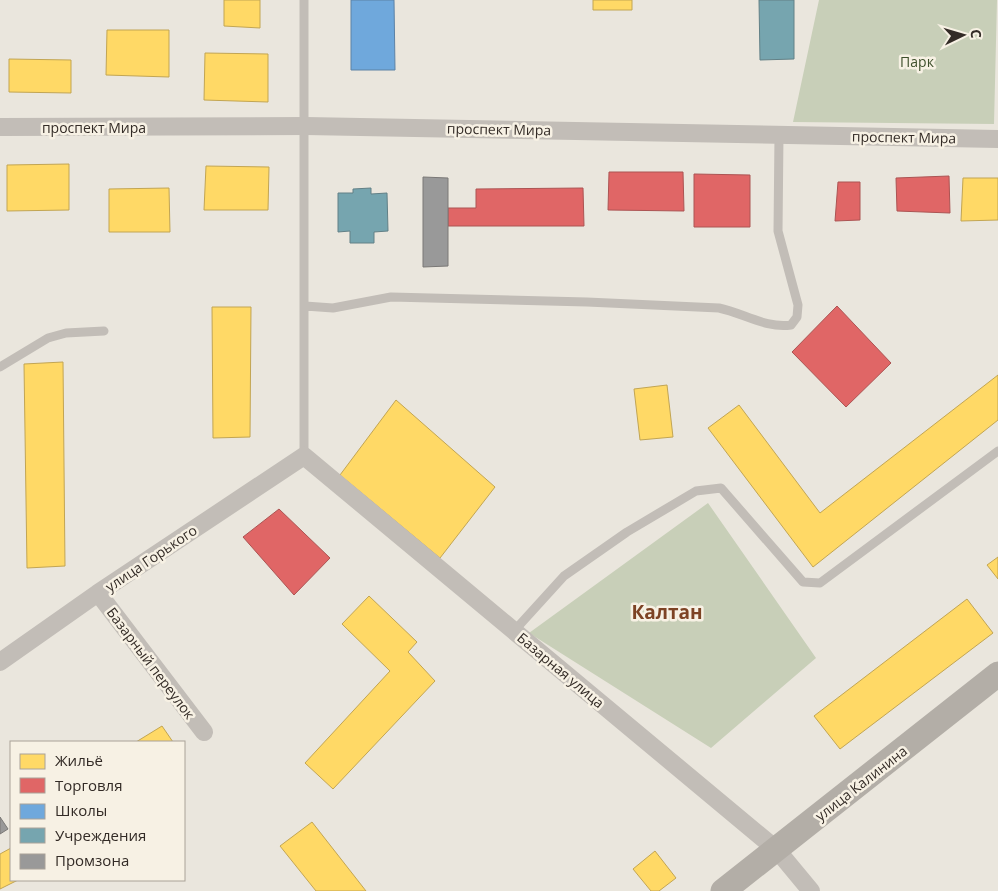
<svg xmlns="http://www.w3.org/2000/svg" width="998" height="891" font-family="'Open Sans',sans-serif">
  <rect width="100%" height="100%" fill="#eae6dd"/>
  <path fill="#c8cfb8" d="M819,0h178l-3,124 -201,-2z
    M708,503l108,155 -105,90 -182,-115z"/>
  <path fill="#ffd966" stroke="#c2a553" d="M224,0h36v28l-36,-2z
    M593,0h39v10h-39z
    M107,30h62v47l-63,-2z
    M205,53l63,1v48l-64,-2z
    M9,59l62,1v33l-62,-1z
    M69,164v46l-62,1v-46z
    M206,166l63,1 -1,43h-64z
    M963,178h35v42l-37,1z
    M169,188l1,44h-61v-43z
    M212,307h39l-1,130 -37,1z
    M63,362l2,204 -38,2 -3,-204z
    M998,375v45l-185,147 -105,-139 31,-23 81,108z
    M667,385l6,52 -33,3 -6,-51z
    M396,400l99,87 -55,71 -100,-83z
    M998,557v22l-11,-14z
    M369,596l48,46 -9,10 27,29 -102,108 -28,-26 85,-92 -48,-47z
    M967,599l26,34 -153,116 -26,-33z
    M162,726l11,16h-37z
    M312,822l54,69h-50l-36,-45z
    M11,848v32h7l-18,9v-35z
    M655,851l21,27 -17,13h-8l-18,-22z"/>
  <path fill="#e06666" stroke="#ac5453" d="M609,172h74l1,39 -76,-1z
    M694,174l56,1v52h-56z
    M949,176l1,37 -53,-2 -1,-33z
    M838,182h22v38l-25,1z
    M583,188l1,38h-136v-18h28v-19z
    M837,306l54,57 -45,44 -54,-55z
    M279,509l51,49 -36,37 -51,-58z"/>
  <path fill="#6fa8dc" stroke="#5d82a5" d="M351,0h43l1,70h-44z"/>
  <path fill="#76a5af" stroke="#628086" d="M759,0h35v59l-34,1z
    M371,188v6l16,-1 1,38 -14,1v11h-24v-12l-12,1v-39h15v-4z"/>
  <path fill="#999" stroke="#7a7876" d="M423,177l25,1v88l-25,1z
    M0,817l8,12 -8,5z"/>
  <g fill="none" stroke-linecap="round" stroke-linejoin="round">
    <path stroke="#c2bdb7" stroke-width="9" d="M304,0v456
      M305,306l28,2 58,-11 196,5 132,6c24,5 48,21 72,17l6,-8 1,-12 -20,-74 1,-96
      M0,367l48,-29 18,-5 38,-2
      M514,631l50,-55 63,-44 69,-41 25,-3 82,94 17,1 178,-132"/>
    <path stroke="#c2bdb7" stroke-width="18" d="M0,127l306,-1 692,13
      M98,593l106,139
      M0,662l98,-69 206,-137 473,394 34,41"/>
    <path stroke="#b3aea7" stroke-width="25" d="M723,891l275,-217"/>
  </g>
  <g text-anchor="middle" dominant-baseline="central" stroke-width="5" stroke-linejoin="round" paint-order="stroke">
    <g font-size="14" fill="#3e4f2b" stroke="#f7f1e4">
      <text x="917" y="61">Парк</text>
    </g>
    <g font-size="14" fill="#332b26" stroke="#f7f1e4">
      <text x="94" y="127">проспект Мира</text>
      <text transform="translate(499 129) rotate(1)">проспект Мира</text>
      <text transform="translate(904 137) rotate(1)">проспект Мира</text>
      <text transform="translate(151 558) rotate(-34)">улица Горького</text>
      <text transform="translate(151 663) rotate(53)">Базарный переулок</text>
      <text transform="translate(561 670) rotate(40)">Базарная улица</text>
      <text transform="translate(861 783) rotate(-38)">улица Калинина</text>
    </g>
    <g font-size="19" font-weight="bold" fill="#7d4324" stroke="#f7f1e4">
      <text x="667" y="612">Калтан</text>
    </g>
  </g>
  <rect x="10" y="741" width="175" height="140" fill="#f7f1e4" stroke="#a9a298"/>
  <rect x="20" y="754" width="25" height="15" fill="#ffd966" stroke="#a9a298"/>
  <text x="55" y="766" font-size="15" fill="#332b26">Жильё</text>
  <rect x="20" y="778" width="25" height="15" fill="#e06666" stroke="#a9a298"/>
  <text x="55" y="791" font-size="15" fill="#332b26">Торговля</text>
  <rect x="20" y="804" width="25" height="15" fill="#6fa8dc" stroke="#a9a298"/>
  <text x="55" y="816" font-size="15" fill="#332b26">Школы</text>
  <rect x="20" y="828" width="25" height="15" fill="#76a5af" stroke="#a9a298"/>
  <text x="55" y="841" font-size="15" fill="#332b26">Учреждения</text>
  <rect x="20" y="854" width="25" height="15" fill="#999999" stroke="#a9a298"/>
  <text x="55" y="866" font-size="15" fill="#332b26">Промзона</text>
  <g transform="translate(963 35) rotate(85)" stroke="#f7f1e4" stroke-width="4" paint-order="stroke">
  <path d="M0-4L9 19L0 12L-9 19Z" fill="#332b26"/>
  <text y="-8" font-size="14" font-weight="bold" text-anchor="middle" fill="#332b26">С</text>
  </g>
</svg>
